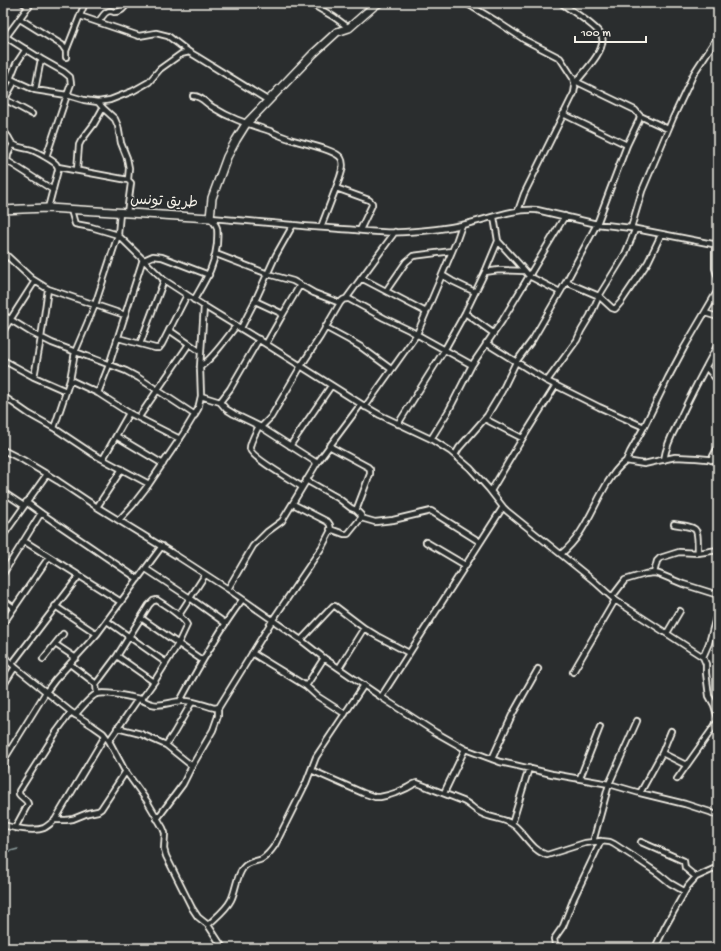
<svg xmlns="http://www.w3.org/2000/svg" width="721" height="951" font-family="'Gochi Hand','Playpen Sans Arabic',sans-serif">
  <rect width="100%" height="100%" fill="#2a2d2e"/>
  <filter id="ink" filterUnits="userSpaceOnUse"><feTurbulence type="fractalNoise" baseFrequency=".025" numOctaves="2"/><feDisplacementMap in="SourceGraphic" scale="8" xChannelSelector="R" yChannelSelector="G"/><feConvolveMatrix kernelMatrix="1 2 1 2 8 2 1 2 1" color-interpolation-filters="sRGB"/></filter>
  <g filter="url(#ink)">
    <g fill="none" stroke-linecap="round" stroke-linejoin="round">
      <path stroke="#8c9c9c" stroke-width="1.5" d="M3,853l15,-4"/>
      <g stroke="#f4f1e8" stroke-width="8">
        <path id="minor" d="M23,3l6,4
          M102,3h1
          M310,3l24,14 15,11
          M466,3l30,18 29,19 35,18 13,20 2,9 -1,6 -50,101 -6,17
          M561,3c8,6 39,25 41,34 4,13 -18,35 -26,45
          M80,16l59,20 17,-3 12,3 21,16
          M20,19l42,26 4,6v6
          M98,22c3,-3 6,-9 9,-10 3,-2 4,-1 7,0 7,0 10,-3 13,-9
          M6,37l35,22 23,13 6,5 1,7 -4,11 -21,62
          M3,43l3,-6 25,-34
          M66,51l19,-48
          M3,75l12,6 20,9 32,5 17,5 14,2 12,-2 23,-9 16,-9 11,-13 21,-15 8,-2 7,4 73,45
          M10,79l6,-15 10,-15
          M15,81l-9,16 2,4 24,13
          M575,81l60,29 5,6 -1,4 -12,25
          M35,90l6,-31
          M193,96c9,0 13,8 21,12 19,12 35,16 56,23 7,3 13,6 20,8 11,4 45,10 51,19 5,8 -2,21 -5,30l33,12 3,3v2l-12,25
          M98,102l5,6 12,11 3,7 3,17 6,15 2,10 -1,12
          M640,116l28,13
          M3,132c7,4 6,9 10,12 5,4 13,4 19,6 5,2 20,10 24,14 2,3 2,3 2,6l-10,38
          M7,162l1,-8 5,-10
          M58,167l70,13 3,3 -4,30
          M3,169l1,-6 3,-1h2l44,28
          M77,170l2,-25 2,-4 13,-17 9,-16
          M120,213l-2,22 46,45 40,26 62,38 95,60 19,11 51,24 19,12 20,17 19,21 14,18 4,4 87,70 21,19 88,57
          M494,217l4,24 21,23 6,7 4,5 31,16
          M210,218c44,3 87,8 131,11 21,1 43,5 64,3 19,-1 39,-3 57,-7 25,-5 50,-17 75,-15l60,14 34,4 87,17
          M321,227l15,-39
          M631,228l11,-37 31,-73 21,-45 24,-37
          M715,244v24l3,10
          M3,252l29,27 16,10 77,26
          M216,254l52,20 25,7 21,12 26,10
          M3,260l3,-5
          M144,260l9,-4 9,1 47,18
          M485,272l14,-2 26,1
          M442,275l10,6 23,11
          M361,278l65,34
          M566,282l33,14 13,12 3,1 6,-7 27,-40 13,-27
          M718,290l-34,58 -16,30 -24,49 -14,25 -4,9 18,3 31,-7 21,1 22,2
          M386,291l20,-29 7,-6 39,-5
          M346,299l49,-67
          M194,300c12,-21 20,-32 23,-56 0,-5 1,-11 0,-16 -1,-4 -4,-7 -7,-10
          M255,301l28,13 -17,30
          M465,313l28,20
          M705,313l13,4
          M283,314l17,-29
          M3,315l29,18 20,10 74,28 13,7 56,37
          M325,327l24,13 12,7 30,22
          M241,328l14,-27 21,-46 17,-30
          M169,330l32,22
          M3,331l32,-50
          M118,338l37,10h4l3,-4 25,-49
          M486,343l61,38 52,26 45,20
          M140,344l24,-64
          M3,360l31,17 32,14
          M200,367c14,-10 25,-27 36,-41
          M706,367l12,14
          M34,377l7,-39 7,-49
          M70,380l28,13 11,-28 34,-106
          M547,381l30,-41 4,-9 9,-15 9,-20 26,-42 10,-24
          M98,393l31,20 51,26
          M3,396l26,18 25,14 39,26 56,30
          M201,396l19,6 6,7 8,5 27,13 56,36
          M220,402l10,-13 29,-50
          M365,407l52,-73 39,-92 6,-17
          M139,417l50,-73
          M485,419l37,19
          M398,424l47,-75 20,-36 20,-41 13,-31
          M259,426c-3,6 -10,18 -9,23 2,9 43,32 52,38
          M261,427l10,-10 30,-51 19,-29 20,-34c2,-3 5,-5 9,-4l35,19 25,12 63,35
          M54,428l16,-48 5,-28 20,-47 23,-70 -27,-8 -16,-3 -4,-14
          M116,436l47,28
          M431,439l18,-29 23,-45 30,-44 63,-105
          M290,446l41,-60
          M329,446l39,21 2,2v5l-13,34 -1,2
          M3,450l20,10 35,21 39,26 80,49 51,33 73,51 23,18 57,39 54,35 30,17 35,13 14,3 38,9 57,10 31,9 45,11 25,8 8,4
          M455,455l4,-7 28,-32 15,-25 14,-29 17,-23 33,-57 31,-58 30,-79 -64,-31
          M103,459l26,-46
          M664,460c2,-13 7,-24 13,-35 12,-28 27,-54 41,-81
          M711,460l7,-13
          M306,480l32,18 13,10 5,2 5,5v3l-13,16h-4l-14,-5
          M491,491l28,-47 37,-59
          M3,492l21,14
          M26,502l15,11 97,66
          M97,507l25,-38
          M361,518l14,4 18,-2 38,-9 49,31
          M119,520l13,-14 17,-22 34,-50 15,-25 3,-13 -1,-29 4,-61
          M674,524c27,4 23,3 24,29
          M3,536l44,-62
          M24,541l97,61
          M426,542l39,23
          M561,554c23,-18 32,-48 47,-72 6,-9 9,-14 18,-21
          M146,569l44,29 35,25
          M654,573l3,-12 3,-3 19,-6 19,1 20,-3
          M3,574l38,-61
          M228,589l25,-43 14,-14 15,-11 35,-58 44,-59
          M612,597l13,-17 20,-6 9,-1 5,1 24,10 35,11
          M3,600l11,8
          M55,606l42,28
          M718,610l-9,33 -6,14 3,7v9l3,23 5,9 4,13
          M179,615l26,-40
          M141,618l61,42
          M107,621l58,41
          M3,624l46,-67
          M667,633l13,-22
          M301,640l32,-34h2l29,22 13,8 32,17
          M55,644l8,-10
          M252,653l54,33 11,10 28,18
          M3,656l12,11 56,45 22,14 10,7 6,8 15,28 23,32 16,27 2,5 -1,16 2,7 26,52 6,9 10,8 15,23
          M117,656l37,26
          M43,659l12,-15 21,14
          M12,664l67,-88
          M70,664l26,20 1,10
          M339,668l25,-40
          M573,672l42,-72
          M96,684l21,-28 32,-51 4,-4 4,-1c8,5 26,16 30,25l-9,19 -24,38 -13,18
          M3,686l12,-19
          M306,686l18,-28
          M381,697l122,-190
          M180,701c19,-35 38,-69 62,-101
          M75,715c5,-5 16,-20 22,-21 9,-3 34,3 43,5 4,2 8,4 12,5 10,3 20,-3 30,-3 12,-1 23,5 33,7l4,-1 53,-86 50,-74 9,-17 -1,-5 -2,-3 -35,-18
          M117,728l24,6 25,11 26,21
          M109,741l29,-42
          M166,745l8,-12 18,-31
          M662,753l24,12
          M492,759l20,-44 26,-46
          M3,770l2,-12 41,-66 9,-12 42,-46 65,-88
          M311,770l52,23 12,4h5l9,-2 9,-3 9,-4 7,-4 3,-1 46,18c7,3 11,9 18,12 11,6 25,5 34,13 11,10 18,25 32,29l38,-12 16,-2 9,1 4,2 20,13 25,17 11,9 14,8
          M580,778l20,-51
          M677,779l41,-58
          M444,793l21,-44
          M640,793l22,-40 9,-22
          M157,819l26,-35 9,-18 21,-36 5,-14v-8
          M55,820h11l7,-1 15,-6 10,-2 3,-2 25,-38
          M512,824l17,-56
          M3,825c10,3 31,7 41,3 4,-2 8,-6 11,-8l50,-84
          M15,828l13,-24c-1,-5 -7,-6 -9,-10v-3l38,-60 14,-19
          M593,842l16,-58 28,-63
          M641,842l43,19 1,7 11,9
          M208,925c7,-7 18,-15 23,-25 5,-10 5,-23 12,-32 5,-7 13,-6 19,-9 6,-4 9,-8 13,-14l31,-62 10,-26 48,-72
          M558,948l-3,-4 -1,-5 9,-13 11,-28 27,-57
          M655,948l10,-21 23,-41 8,-9 22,-10"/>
      </g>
      <g stroke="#f4f1e8" stroke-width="10">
        <path id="secondary" d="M3,210l19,-1 26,-1 162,10 2,-20 15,-41 9,-17 10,-16 67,-70 24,-22 12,-4 25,-22 5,-3"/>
      </g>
      <use href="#minor" stroke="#2a2d2e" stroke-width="4.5"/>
      <use href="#secondary" stroke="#2a2d2e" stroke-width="7"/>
    </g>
  </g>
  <g text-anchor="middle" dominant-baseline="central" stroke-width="3" stroke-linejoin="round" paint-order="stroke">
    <g font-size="15" fill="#f4f1e8" stroke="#2a2d2e">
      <text transform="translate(164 202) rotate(3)">طريق تونس</text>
    </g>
  </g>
  <rect width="721" height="951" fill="none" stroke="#2a2d2e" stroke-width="16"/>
  <rect x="8" y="8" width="705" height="935" fill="none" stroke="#f4f1e8" stroke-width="1.5" filter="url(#ink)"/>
  <path d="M575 36v6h71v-6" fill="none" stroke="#f4f1e8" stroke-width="2"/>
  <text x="581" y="36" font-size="12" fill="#f4f1e8" stroke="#2a2d2e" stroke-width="3" paint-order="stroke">100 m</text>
</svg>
